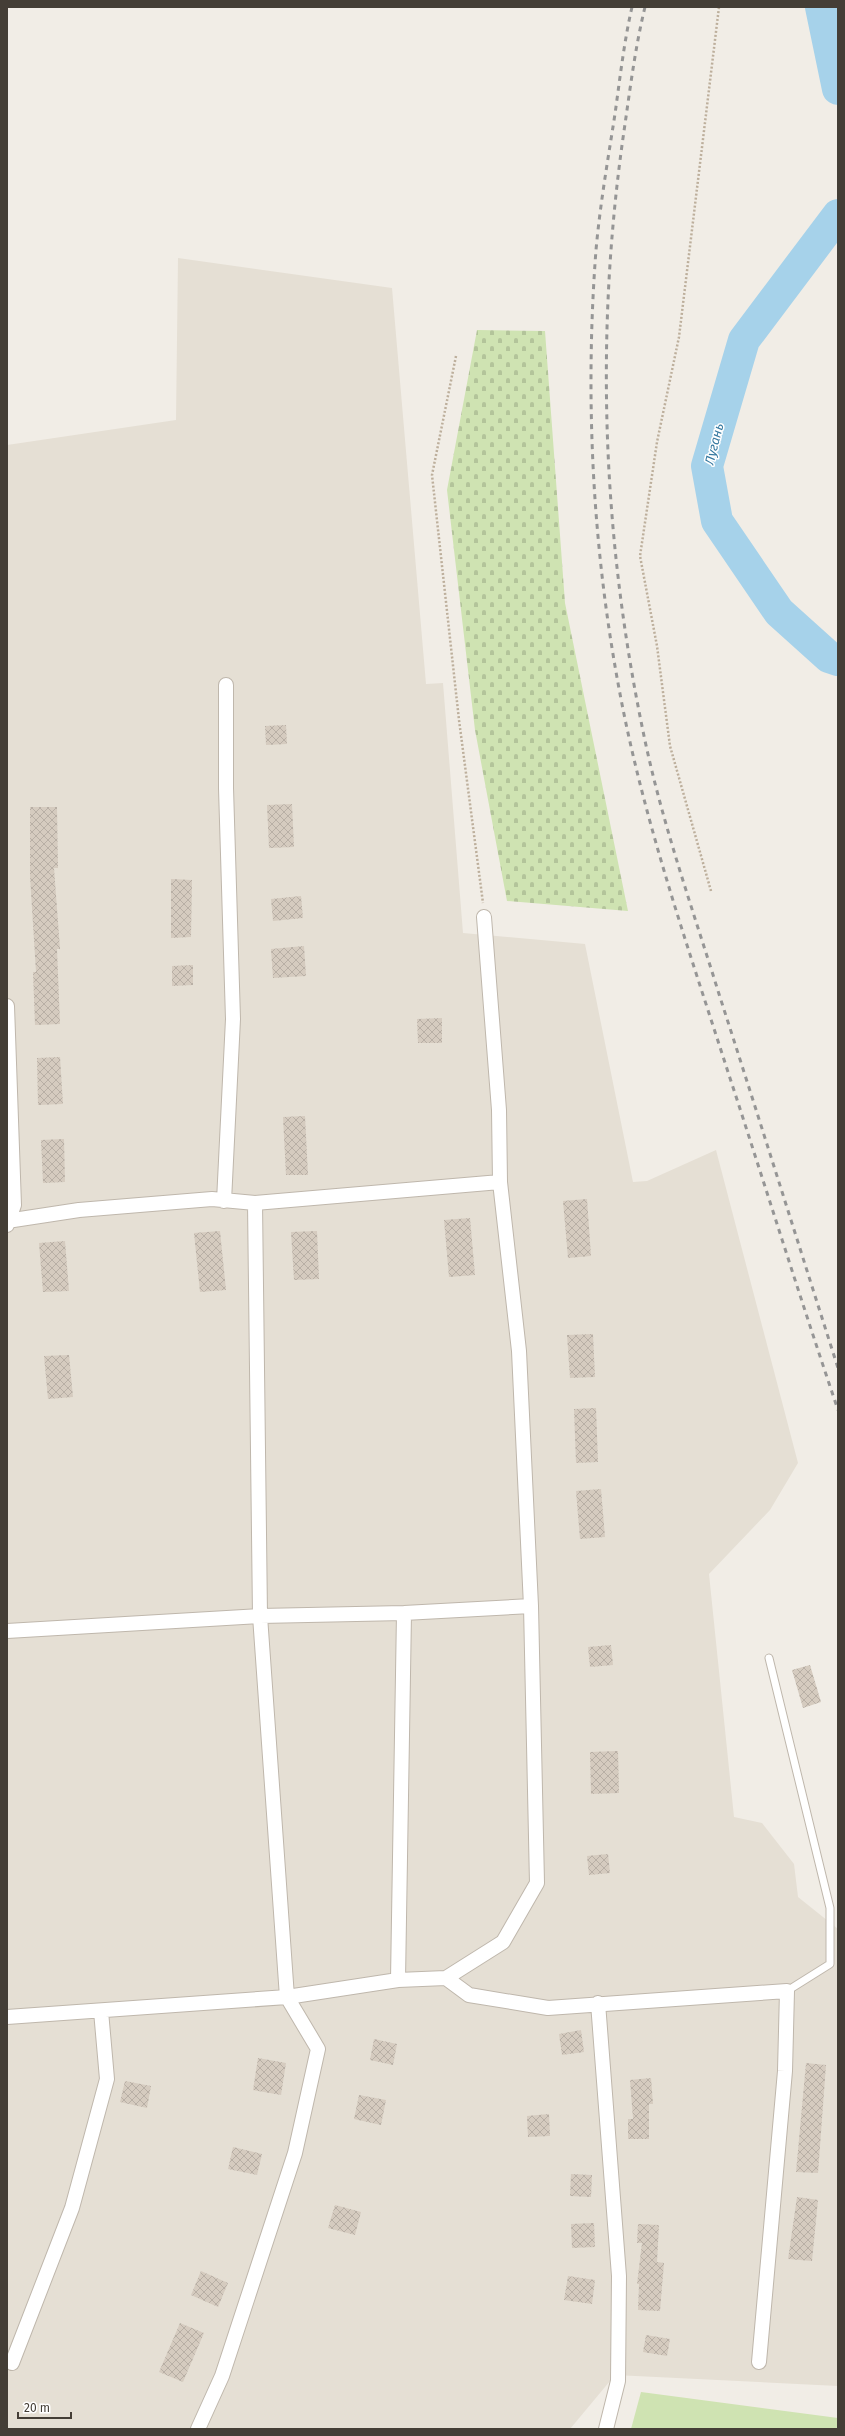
<svg xmlns="http://www.w3.org/2000/svg" width="845" height="2436" font-family="'Fira Sans',sans-serif">
  <defs>
    <pattern id="cemetery-stones" width="16" height="16" patternUnits="userSpaceOnUse"><rect width="16" height="16" fill="#cfe3b2"/><path d="M2 7V4a2 2 0 0 1 4 0v3zM10 15v-3a2 2 0 0 1 4 0v3z" fill="#b3c49a"/></pattern>
    <pattern id="building-cross-hatch" width="8" height="8" patternUnits="userSpaceOnUse"><rect width="8" height="8" fill="#d5cbbf"/><path d="M0 0l8 8M0 8l8-8" fill="none" stroke="#b8afa5"/></pattern>
  </defs>
  <rect width="100%" height="100%" fill="#f1ede6"/>
  <path fill="#e5dfd4" d="M178,258l214,30 34,396 17,-1 20,250 122,11 48,238 14,-1 69,-31 82,313 -28,47 -61,64 25,243 28,6 32,41 4,33 40,32v457l-223,-11 -45,54h-563v-1984l169,-25z"/>
  <path fill="#cfe3b2" d="M641,2392l197,26v11h-207z"/>
  <path fill="url(#cemetery-stones)" d="M477,330l68,1 20,272 63,308 -121,-10 -32,-171 -28,-240z"/>
  <g fill="none" stroke-linecap="round" stroke-linejoin="round">
    <path stroke="#a6d2ea" stroke-width="32" d="M821,7l17,82
      M838,215l-94,125 -37,126 10,55 62,91 50,45 9,3"/>
  </g>
  <path fill="url(#building-cross-hatch)" d="M286,725l1,19 -21,1 -1,-19z
    M292,804l2,43 -25,1 -2,-43z
    M30,807h27l1,61h-4l6,81h-3l3,75 -25,1 -2,-53h3l-6,-96z
    M171,879l21,1 -1,57 -20,1z
    M301,896l2,22 -30,3 -2,-22z
    M304,946l2,30 -33,2 -2,-29z
    M193,965v20l-21,1v-20z
    M442,1018v25h-24l-1,-24z
    M60,1057l3,47 -25,1 -1,-47z
    M305,1116l3,59h-22l-3,-58z
    M64,1139l1,43 -22,1 -2,-43z
    M587,1199l4,57 -23,2 -5,-57z
    M470,1218l5,57 -26,2 -5,-57z
    M220,1231l6,59 -26,2 -6,-59z
    M317,1231l2,48 -25,1 -3,-48z
    M65,1241l4,50 -26,1 -4,-49z
    M593,1334l2,43 -25,1 -3,-43z
    M69,1355l4,42 -25,2 -4,-43z
    M596,1408l2,54 -22,1 -2,-54z
    M601,1489l4,48 -25,2 -4,-48z
    M611,1645l2,20 -23,2 -2,-20z
    M810,1665l11,37 -18,6 -11,-38z
    M618,1751l1,42 -28,1 -1,-42z
    M608,1854l2,19 -21,2 -2,-19z
    M581,2030l3,22 -22,3 -3,-21z
    M374,2039l23,5 -4,21 -23,-5z
    M258,2058l28,5 -5,32 -28,-5z
    M806,2063l20,2 -8,108 -22,-1z
    M651,2078l2,26h-4v35h-21v-20h5l-3,-39z
    M125,2081l26,5 -4,22 -27,-6z
    M359,2095l27,5 -5,25 -27,-6z
    M549,2114l1,22 -22,1 -1,-21z
    M233,2147l29,7 -5,21 -29,-6z
    M571,2174l21,1 -1,22 -21,-1z
    M797,2197l21,3 -6,61 -24,-2z
    M335,2205l26,7 -6,23 -27,-7z
    M594,2223l1,24 -23,1 -1,-24z
    M638,2224l21,1 -2,37 7,1 -4,48 -22,-1 1,-26h-2l5,-41h-5z
    M201,2271l27,12 -10,24 -27,-12z
    M568,2276l27,4 -3,24 -28,-4z
    M180,2323l24,10 -21,49 -24,-10z
    M646,2335l24,4 -3,17 -24,-4z"/>
  <g fill="none" stroke-linecap="round" stroke-linejoin="round">
    <g stroke="#bfb7ac" stroke-width="9">
      <path id="service" d="M769,1658l61,250v56l-43,27"/>
    </g>
    <g stroke="#bfb7ac" stroke-width="16">
      <path id="minor" d="M7,1006l7,199 -7,20
        M224,1201l9,-182 -7,-231v-103
        M7,1221l72,-11 133,-11 43,4 245,-21
        M7,1631l253,-15 144,-3 127,-7
        M446,1978l23,17 79,13 239,-17 -2,80 -26,291
        M398,1980l6,-367
        M598,2003l21,273 -1,105 -12,48
        M7,2017l280,-20 111,-17 48,-2 57,-36 34,-59 -6,-277 -12,-255 -19,-169 -1,-72 -15,-193
        M12,2363l60,-155 35,-129 -6,-68
        M198,2429l24,-53 73,-223 23,-104 -31,-52 -27,-381 -5,-413"/>
    </g>
    <path stroke="#bdaf9c" stroke-width="2.5" stroke-dasharray="2 2" stroke-linecap="butt" d="M456,356l-24,119 27,245 24,183
      M711,891l-41,-145 -13,-100 -17,-90 17,-114 22,-105 40,-330"/>
    <use href="#service" stroke="#fff" stroke-width="7"/>
    <use href="#minor" stroke="#fff" stroke-width="14"/>
    <path stroke="#959595" stroke-width="3" stroke-dasharray="5 5" stroke-linecap="butt" d="M632,7c-8,35 -12,71 -17,107 -7,45 -15,91 -19,136 -11,144 -4,291 22,433 24,133 69,261 110,389 37,113 72,226 110,338
      M645,7c-10,41 -15,83 -21,124 -29,200 -22,402 19,600 18,89 49,176 76,263 40,124 79,249 119,374"/>
  </g>
  <g text-anchor="middle" dominant-baseline="central" stroke-width="3" stroke-linejoin="round" paint-order="stroke">
    <g font-size="13" font-style="italic" fill="#3679a0" stroke="#fff">
      <text transform="translate(714 444) rotate(-76)">Лугань</text>
    </g>
  </g>
  <rect width="845" height="2436" fill="none" stroke="#443e36" stroke-width="16"/>
  <path d="M18 2412v6h53v-6" fill="none" stroke="#443e36" stroke-width="2"/>
  <text x="24" y="2412" font-size="12" fill="#443e36" stroke="#ffffff" stroke-width="3" paint-order="stroke">20 m</text>
</svg>
